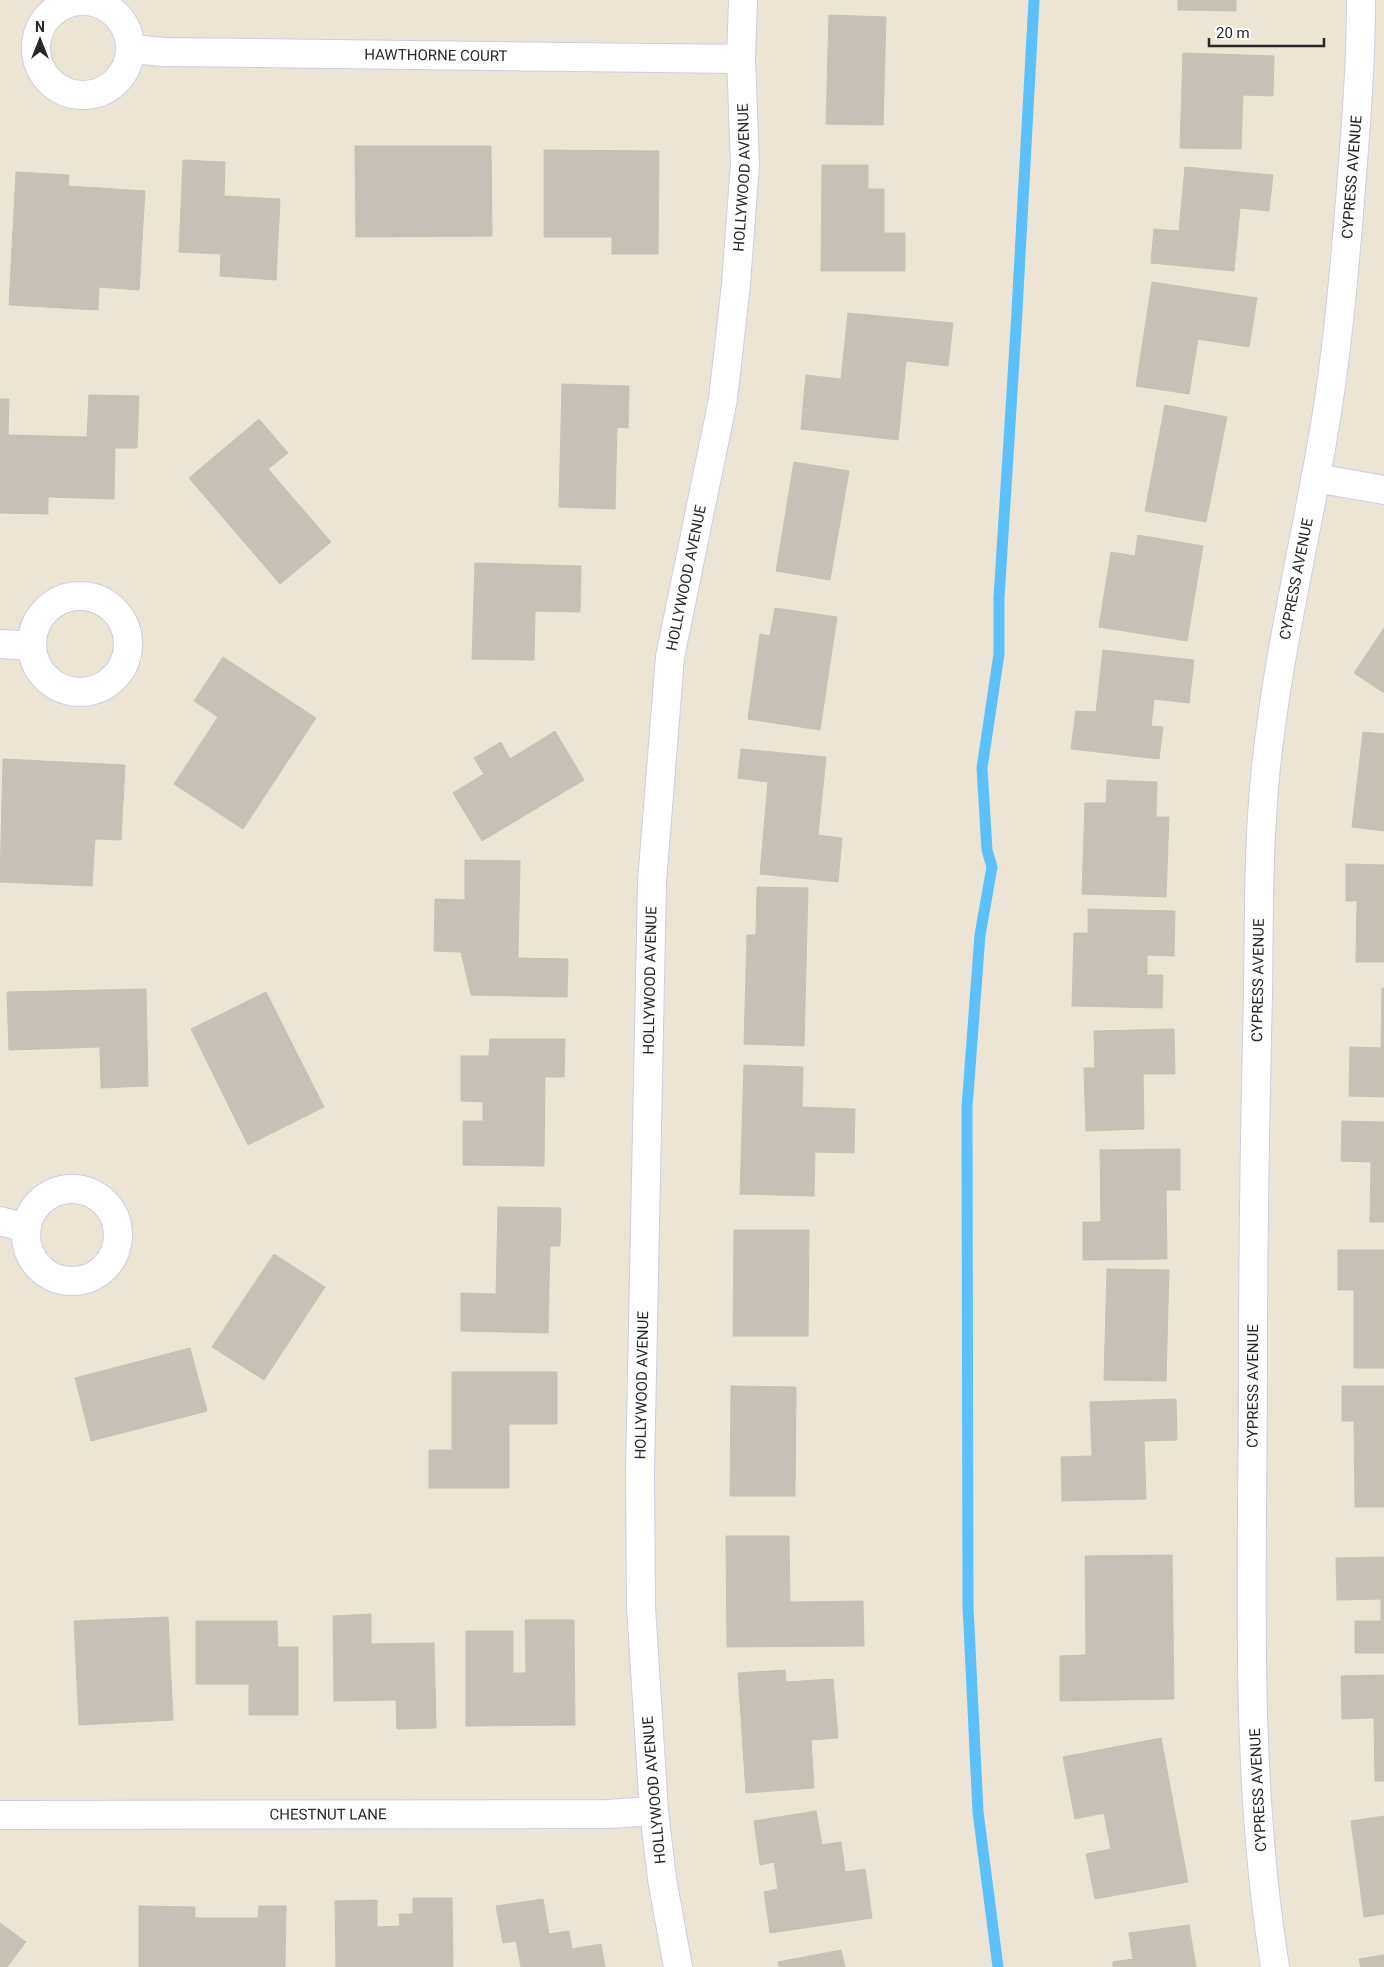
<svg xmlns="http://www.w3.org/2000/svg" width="1384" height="1967" font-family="Roboto,sans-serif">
  <rect width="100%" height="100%" fill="#ece5d6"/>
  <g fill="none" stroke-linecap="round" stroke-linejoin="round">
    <path stroke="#5cc0fb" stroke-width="11" d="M998,1967l-20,-155 -10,-206 -1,-499 13,-172 12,-68 -5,-17 -5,-82 17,-114v-56l17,-269 18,-329"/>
  </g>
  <path fill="#c6c1b6" stroke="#c7c1b0" d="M1178,0h58v11l-58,-1z
    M829,15l57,2 -3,108 -57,-1z
    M1183,53l91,3 -1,40 -30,-1 -2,54 -61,-1z
    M355,146h136l1,90 -136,1z
    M544,150l115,1 -1,103h-46v-17h-68z
    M183,160l42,2 -1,34 56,3 -4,81 -56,-4 1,-22 -42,-2z
    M822,165h46v24h16v44h21v38h-84z
    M1185,167l88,8 -4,36 -29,-3 -6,63 -83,-8 3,-34 25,2z
    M16,172l53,3 -1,11 77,5 -6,99 -40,-3 -1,23 -89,-5z
    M1152,282l105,16 -8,49 -51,-8 -9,55 -53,-8z
    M848,313l105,10 -5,43 -42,-5 -8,79 -97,-11 5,-54 35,4z
    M562,384l67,2 -1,42 -11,-1 -2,82 -56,-2z
    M89,395l50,1 -2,52h-22l-1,51 -66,-2v17l-48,-1v-114h9l-1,36 79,2z
    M1165,405l62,12 -21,105 -61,-11z
    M259,419l29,34 -20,16 63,73 -51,42 -91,-106z
    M794,462l55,9 -19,109 -54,-9z
    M1138,535l65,11 -16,95 -88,-14 12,-75 24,4z
    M475,563l106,3 -1,46 -45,-1 -1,49 -62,-1z
    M775,608l62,9 -17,113 -72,-11 12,-85 10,2z
    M1384,628v65l-30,-20z
    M1103,650l91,10 -5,43 -35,-4 -3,27 12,1 -4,32 -88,-10 5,-38 20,1z
    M223,657l93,61 -73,111 -69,-45 44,-67 -24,-16z
    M555,731l29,49 -102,61 -29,-48 31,-19 -10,-16 27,-16 9,17z
    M1363,732l21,2v97l-32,-4z
    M741,749l85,8 -8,78 24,3 -4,44 -78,-8 8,-92 -30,-4z
    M3,759l122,6 -4,75 -26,-1 -3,47 -92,-4z
    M1107,780l50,2 -1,35h13l-3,80 -84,-3 3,-91h21z
    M465,860l55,1 -2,97 50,1 -1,38 -96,-2 -10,-43 -27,-1 1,-52 30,1z
    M1346,864l38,1v97h-28l1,-61h-11z
    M757,887l51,1 -4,158 -60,-2 3,-109h9z
    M1088,909l87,2 -1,45 -27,-1v20h16l-1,33 -90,-2 2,-73h14z
    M1382,988h2v109l-35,-1 1,-49 31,1z
    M146,989l2,97 -47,2 -1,-41 -91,3 -2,-58z
    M266,992l58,115 -76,38 -57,-116z
    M1174,1029l1,45h-32l1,55 -58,2 -2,-63h11l-1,-37z
    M490,1039h75l-1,38h-19l-1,89 -81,-1v-44h20v-19l-22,-1v-45h28z
    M744,1065l59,2 -1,40 53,2 -1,44 -39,-1 -1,44 -74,-2z
    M1342,1121l42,1v100h-14l1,-60 -30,-1z
    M1180,1149v41h-14l1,69 -84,1v-38h18l-1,-72z
    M498,1207l63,1 -1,38h-10l-2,87 -87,-2v-38l35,1z
    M734,1230h75l-1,106h-75z
    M1338,1250h46v118h-30v-78h-16z
    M274,1254l51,33 -61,93 -52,-33z
    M1107,1269l62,1 -3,111 -62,-1z
    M190,1348l17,63 -116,30 -16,-63z
    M452,1372h105v52h-48v64h-80v-38h23z
    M731,1386l65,1 -1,109h-65z
    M1342,1386h42v121h-29l-1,-86h-12z
    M1176,1399l1,41 -33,1 2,58 -84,2 -1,-44 31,-1 -2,-54z
    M726,1536h63l1,66 73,-1 1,45 -137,1z
    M1172,1555l2,144 -114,2v-45l26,-1 -1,-99z
    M1384,1557v96h-29v-32h26v-22l-44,1 -1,-42z
    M371,1614v30l63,-1 2,85 -39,1 -1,-29 -62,1 -1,-85z
    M168,1617l5,103 -94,5 -5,-104z
    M525,1620h49l1,105 -109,1v-95h47v42h13z
    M196,1621h81l1,26h20v68h-49v-31h-53z
    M785,1670l1,12 47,-3 5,59 -27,2 3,48 -68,5 -8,-120z
    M1384,1675v106h-9l-1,-63 -32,1 -1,-43z
    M1161,1738l27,144 -93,17 -9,-45 25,-5 -7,-36 -29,6 -12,-62z
    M816,1811l6,34 19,-3 4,30 20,-3 7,49 -102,15 -6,-41 14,-3 -4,-27 -14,3 -6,-44z
    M1384,1816v98l-20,3 -13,-96z
    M413,1898h39l1,69h-117l-1,-66 42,-1v27l23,-1 -1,-12h14z
    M543,1899l6,35 20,-3 3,18 29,-5 4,23h-84l-5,-26 -13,2 -7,-37z
    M139,1906l56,1v11h63l1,-12h27l-1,61h-146z
    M0,1923l26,19 -19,25h-7z
    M1189,1925l7,42h-83v-5l20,-3 -4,-26z
    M841,1950l4,17h-66l-1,-5z
    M1384,1955v12h-23l-2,-8z"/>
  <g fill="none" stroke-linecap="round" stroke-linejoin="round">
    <g stroke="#cbcde2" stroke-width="30">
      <g id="minor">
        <circle cx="83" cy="48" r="47"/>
        <path id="s1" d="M132,49l33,3 576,7"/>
        <path d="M1315,478l69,12"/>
        <circle cx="80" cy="644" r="48"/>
        <path d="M0,644l32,2"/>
        <circle cx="72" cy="1235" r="46"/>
        <path d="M0,1221l26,7"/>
        <path id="s2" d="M0,1815l607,-1 47,-3"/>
        <path id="s3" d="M678,1967l-16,-88 -8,-68 -13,-204 -1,-135 12,-590 18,-225 53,-258 13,-115 9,-120 -4,-105 2,-59"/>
        <path id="s4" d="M1275,1967c-32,-199 -22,-403 -22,-604 0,-123 2,-245 5,-368 1,-75 0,-152 8,-228 12,-115 40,-228 59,-342 13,-78 20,-158 26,-237 5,-63 10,-125 10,-188"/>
      </g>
    </g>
    <use href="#minor" stroke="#fff" stroke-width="28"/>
  </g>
  <g text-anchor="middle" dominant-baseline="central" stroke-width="4" stroke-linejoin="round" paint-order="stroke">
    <g font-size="15" fill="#272727" stroke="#fff">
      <text stroke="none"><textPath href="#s1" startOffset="304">HAWTHORNE COURT</textPath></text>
      <text stroke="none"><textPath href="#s4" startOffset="1798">CYPRESS AVENUE</textPath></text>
      <text stroke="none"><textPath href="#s3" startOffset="1799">HOLLYWOOD AVENUE</textPath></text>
      <text stroke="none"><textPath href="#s3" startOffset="1394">HOLLYWOOD AVENUE</textPath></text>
      <text stroke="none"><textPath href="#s4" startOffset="1392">CYPRESS AVENUE</textPath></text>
      <text stroke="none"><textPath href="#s4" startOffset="988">CYPRESS AVENUE</textPath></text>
      <text stroke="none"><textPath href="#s3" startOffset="989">HOLLYWOOD AVENUE</textPath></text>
      <text stroke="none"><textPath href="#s4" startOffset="582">CYPRESS AVENUE</textPath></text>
      <text stroke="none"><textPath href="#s3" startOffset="584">HOLLYWOOD AVENUE</textPath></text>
      <text transform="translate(654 1790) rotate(-95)">HOLLYWOOD AVENUE</text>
      <text transform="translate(1258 1790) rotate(-93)">CYPRESS AVENUE</text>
      <text stroke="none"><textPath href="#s2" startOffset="328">CHESTNUT LANE</textPath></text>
    </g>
  </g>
  <g transform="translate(40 40)" stroke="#ffffff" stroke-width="4" paint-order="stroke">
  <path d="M0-4L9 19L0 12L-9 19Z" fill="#272727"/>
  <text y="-8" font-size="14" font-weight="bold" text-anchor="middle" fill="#272727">N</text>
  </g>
  <path d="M1209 38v8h115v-8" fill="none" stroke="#272727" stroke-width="2.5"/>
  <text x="1216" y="38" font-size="15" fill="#272727" stroke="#ffffff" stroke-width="4" paint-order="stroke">20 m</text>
</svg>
